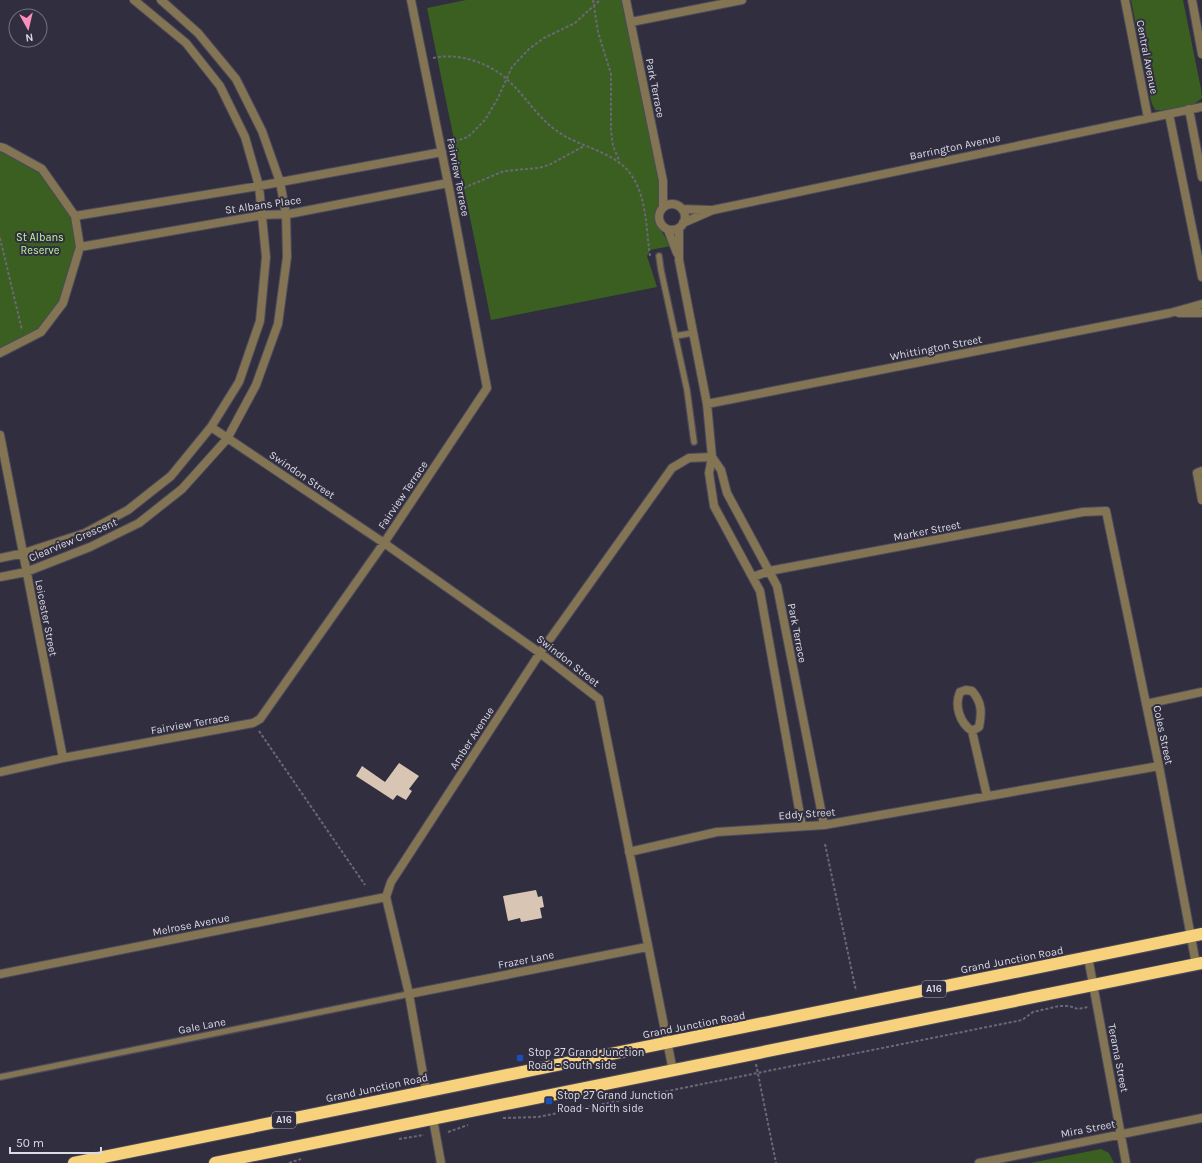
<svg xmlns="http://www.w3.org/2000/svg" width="1202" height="1163" font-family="Karla,sans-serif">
  <rect width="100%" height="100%" fill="#312e40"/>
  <path fill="#3b5f20" d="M466,0h157l37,187v16l-4,12v8l15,23 -21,4 -3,6 10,31 -166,33 -64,-312z
    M1131,0h52l18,89 1,9c-11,11 -32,14 -47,12l-4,-9z
    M0,147l42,22 33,47 5,31 -17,56 -22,29 -41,21z
    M1101,1149l8,4 5,10h-84z"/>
  <path fill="#d9c5b4" d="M399,763l20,13 -10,13 3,2 -6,9 -9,-5 -4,5 -37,-24 6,-10 23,16z
    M536,890l2,7 4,-1 2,11 -4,1 2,10 -21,4 -1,-4 -12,3 -5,-25z"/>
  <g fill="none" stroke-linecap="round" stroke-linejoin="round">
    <g stroke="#4c4a5b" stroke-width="8">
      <path id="lane" d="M659,256l2,14 26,120 7,52
        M675,336l18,-3
        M0,1077l409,-83"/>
    </g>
    <g stroke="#4c4a5b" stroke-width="10">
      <path id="street" d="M626,0l37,181v26
        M1125,0l23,118
        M1192,0l10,54
        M631,22l111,-22
        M1189,109l13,68
        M1169,114l33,163
        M0,147l4,1 38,21 33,47 5,31 -17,56 -22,29 -41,21
        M659 217a13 13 0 1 1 26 0a13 13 0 1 1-26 0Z
        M682,209l29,1
        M75,216l184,-30 183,-34
        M683,223l30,-13 489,-103
        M668,230l9,23
        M80,247l183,-32 26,-1 159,-31
        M1179,313h23
        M707,404l463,-91 32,-9
        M211,427l173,116 156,110 59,46 74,372
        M0,435l63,323
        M1202,471l-5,2 5,27
        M0,558l24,-5 61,-20 43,-23 43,-34 40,-49 28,-45 21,-61 6,-64 -7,-71 -14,-49 -25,-51 -34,-43 -52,-43
        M0,577l26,-5 64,-25 49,-24 43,-34 45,-50 29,-54 22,-61 9,-67 -1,-43 -6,-32 -18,-51 -26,-52 -38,-46 -37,-33
        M753,577l16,-6 314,-59 23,-1 53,255 37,198
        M1146,704l56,-12
        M972,731l7,-4c3,-14 3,-25 -7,-36l-6,-1 -6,2c-6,14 0,31 12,39l15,65
        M0,772l63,-14 190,-35 7,-4 124,-176 103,-155 -37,-195 -39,-193
        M802,826l-42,-235 -46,-85 -5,-33 3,-16 9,13 6,23 50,93 47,239
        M629,852l88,-20 107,-7 335,-59
        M1088,957l38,206
        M0,974l386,-77
        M409,994l238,-47
        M426,1091l-17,-97 -23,-97 5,-15 149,-229 132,-185 17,-10 23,-1 -5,-53 -28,-144v-32
        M433,1119l8,44
        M979,1163l223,-45"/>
    </g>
    <g stroke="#4c4a5b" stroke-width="14">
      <path id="highway" d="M74,1163l1128,-229
        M215,1163l987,-200"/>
    </g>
    <path stroke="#6a6878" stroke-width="2" stroke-dasharray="3 2" stroke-linecap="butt" d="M593,0l5,32 13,42v56l2,16 6,14
      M433,58c18,-4 39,0 56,9 29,14 42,46 68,64 23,17 59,20 75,45 15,23 14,53 18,80
      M450,143l18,-6 17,-17 13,-22 14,-31 17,-18 15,-11 31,-15 25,-23
      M459,190l45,-19 34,-3 11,-3 35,-19
      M0,238l22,92
      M259,731l106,154
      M825,844l31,147
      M756,1064l20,99
      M503,1118l35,-1 484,-97 11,-8 26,-6h10l9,3 10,-2
      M448,1132l20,-7
      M399,1139l25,-4
      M289,1163l12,-4"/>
    <use href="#lane" stroke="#837453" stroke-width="5.5"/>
    <use href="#street" stroke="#837453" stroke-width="8"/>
    <use href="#highway" stroke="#f7d17b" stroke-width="12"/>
  </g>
  <g fill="#1a4fb4" stroke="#312e40" stroke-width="1.5">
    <rect x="516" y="1054" width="8" height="8" rx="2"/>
    <rect x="545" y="1097" width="8" height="8" rx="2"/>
  </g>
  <g text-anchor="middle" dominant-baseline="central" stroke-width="4" stroke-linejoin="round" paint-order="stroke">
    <g fill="#312e40" stroke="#a9a6b4" stroke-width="1">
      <rect x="922" y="981" width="24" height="16" rx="3"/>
      <rect x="272" y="1112" width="24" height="16" rx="3"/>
    </g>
    <g font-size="10" font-weight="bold" fill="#dcdae6">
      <text x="934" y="989">A16</text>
      <text x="284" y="1120">A16</text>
    </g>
    <g font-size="11" fill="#dcdae6" stroke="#312e40">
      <text transform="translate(1147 57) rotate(79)">Central Avenue</text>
      <text transform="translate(655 88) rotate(79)">Park Terrace</text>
      <text transform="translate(955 147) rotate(-12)">Barrington Avenue</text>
      <text transform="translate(458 177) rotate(79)">Fairview Terrace</text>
      <text transform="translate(263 205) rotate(-8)">St Albans Place</text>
      <text transform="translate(936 348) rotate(-11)">Whittington Street</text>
      <text transform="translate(302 475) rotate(34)">Swindon Street</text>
      <text transform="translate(403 495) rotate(-56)">Fairview Terrace</text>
      <text transform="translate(927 531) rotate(-11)">Marker Street</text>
      <text transform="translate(73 540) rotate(-23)">Clearview Crescent</text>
      <text transform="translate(46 618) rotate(79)">Leicester Street</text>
      <text transform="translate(797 633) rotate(79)">Park Terrace</text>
      <text transform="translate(568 661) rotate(38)">Swindon Street</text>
      <text transform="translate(190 724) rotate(-10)">Fairview Terrace</text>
      <text transform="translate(1163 735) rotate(78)">Coles Street</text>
      <text transform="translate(472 738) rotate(-57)">Amber Avenue</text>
      <text transform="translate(807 814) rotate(-4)">Eddy Street</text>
      <text transform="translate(191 925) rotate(-11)">Melrose Avenue</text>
      <text transform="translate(526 960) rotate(-11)">Frazer Lane</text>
      <text transform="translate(1012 960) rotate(-11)">Grand Junction Road</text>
      <text transform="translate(694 1025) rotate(-11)">Grand Junction Road</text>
      <text transform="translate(202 1026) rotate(-11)">Gale Lane</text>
      <text transform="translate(1118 1058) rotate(79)">Terama Street</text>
      <text transform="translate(377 1088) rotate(-12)">Grand Junction Road</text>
      <text transform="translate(1088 1129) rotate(-11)">Mira Street</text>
    </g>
    <g font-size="11" fill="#bbf894" stroke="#312e40">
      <text x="40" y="237">St Albans<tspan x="40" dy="13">Reserve</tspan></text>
    </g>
    <g font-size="11" fill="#dcdae6" stroke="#312e40" text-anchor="start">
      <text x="528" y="1052">Stop 27 Grand Junction<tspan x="528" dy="13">Road - South side</tspan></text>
      <text x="557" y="1095">Stop 27 Grand Junction<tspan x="557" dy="13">Road - North side</tspan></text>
    </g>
  </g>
  <g transform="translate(28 28) rotate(172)"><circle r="19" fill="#312e40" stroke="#757382"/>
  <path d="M0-3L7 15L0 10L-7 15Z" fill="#fe8ebc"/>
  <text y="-6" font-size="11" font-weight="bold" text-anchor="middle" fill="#dcdae6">N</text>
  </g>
  <path d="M10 1147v6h91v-6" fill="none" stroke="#dcdae6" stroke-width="2"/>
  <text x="16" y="1147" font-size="12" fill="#dcdae6" stroke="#312e40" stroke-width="3" paint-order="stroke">50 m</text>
</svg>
